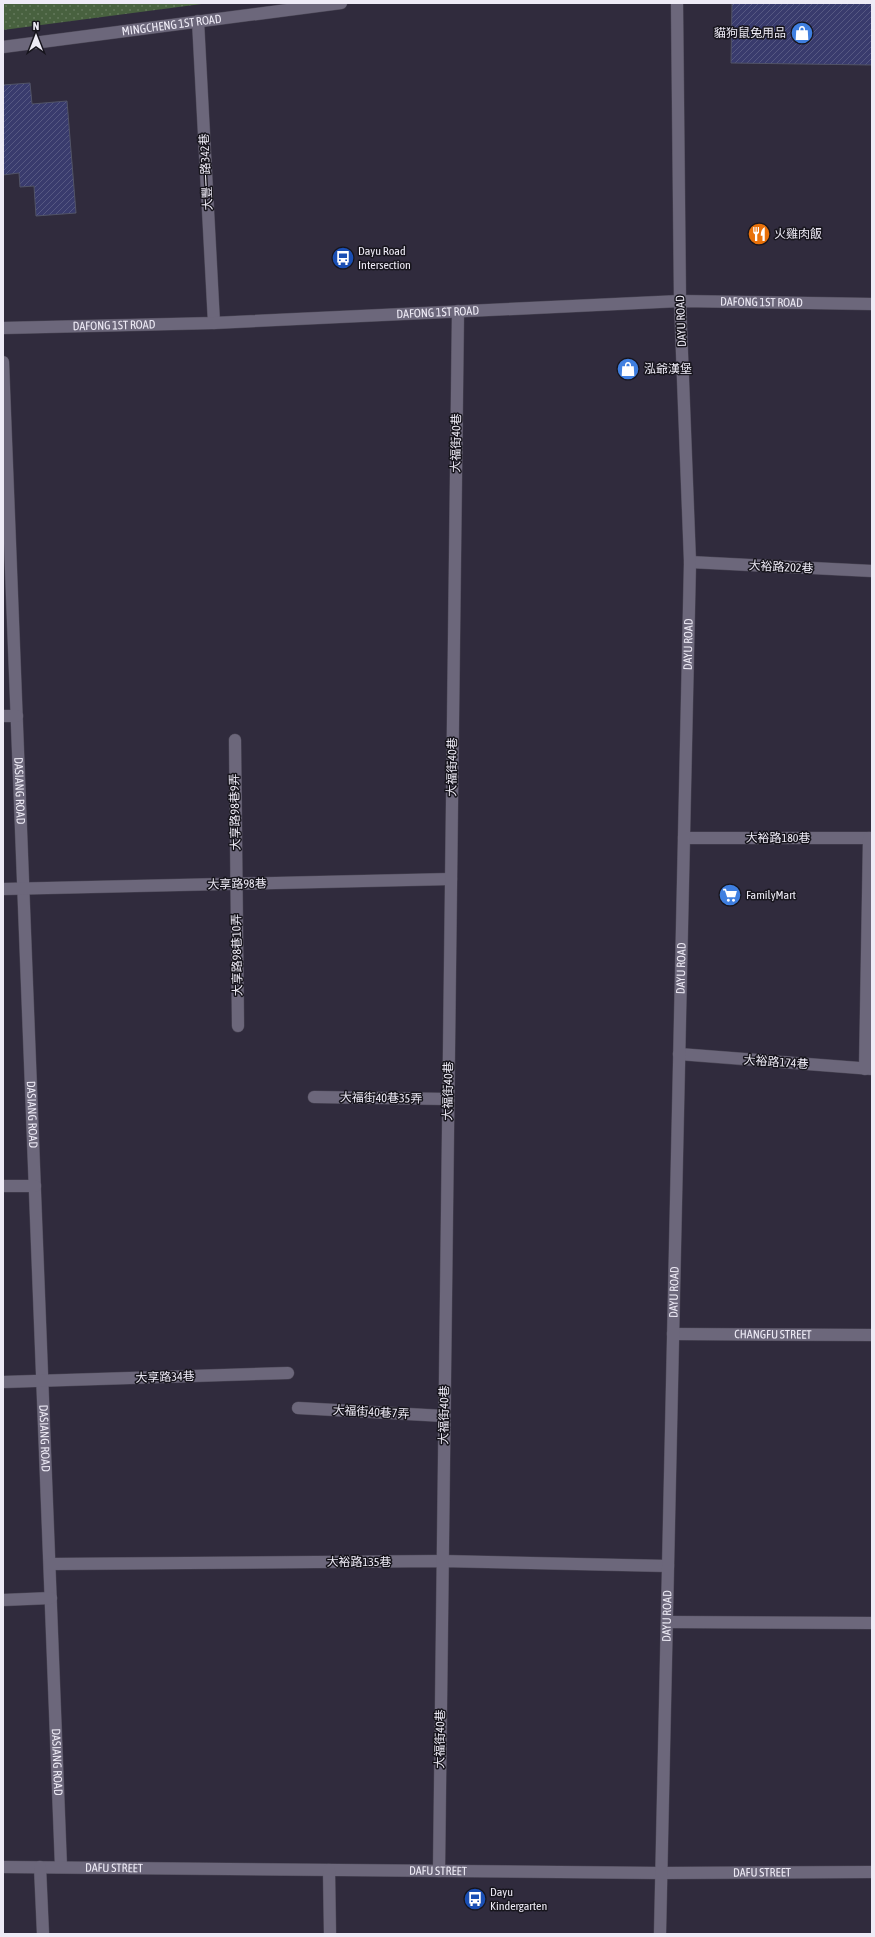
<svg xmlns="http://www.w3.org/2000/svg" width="875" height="1937" font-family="'Asap Condensed','Noto Sans TC',sans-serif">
  <defs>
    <pattern id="park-dots" width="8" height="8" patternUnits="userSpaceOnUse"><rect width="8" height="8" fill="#48613f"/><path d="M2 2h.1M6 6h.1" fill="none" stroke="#63785b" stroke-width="1.8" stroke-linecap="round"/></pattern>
    <pattern id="building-hatch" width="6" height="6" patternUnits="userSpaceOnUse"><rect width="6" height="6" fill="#393b6d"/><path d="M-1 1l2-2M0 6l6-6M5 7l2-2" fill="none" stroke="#565882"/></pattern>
  </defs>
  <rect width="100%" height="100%" fill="#302b3d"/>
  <path fill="url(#park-dots)" d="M3,3h206l-206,27z"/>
  <path fill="url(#building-hatch)" stroke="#515367" d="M732,3h140v62l-141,-2z
    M30,83l2,21 35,-3 9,112 -40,3 -2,-30 -14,1 -1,-14 -16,2v-90z"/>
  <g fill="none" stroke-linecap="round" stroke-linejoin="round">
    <g stroke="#4b4756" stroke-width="13">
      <g id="minor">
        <path d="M198,21l16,302"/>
        <path id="s1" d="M3,47l338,-44"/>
        <path id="s2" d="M3,328l211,-5 466,-22 192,3"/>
        <path id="s3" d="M3,362l58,1505"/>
        <path d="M690,562l182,9"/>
        <path d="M3,716h14"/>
        <path d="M235,740l3,286"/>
        <path d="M684,838h188"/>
        <path d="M3,889l448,-10"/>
        <path d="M679,1054l193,15"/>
        <path d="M865,1069l4,-231"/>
        <path d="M314,1097l134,2"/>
        <path d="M3,1186h32"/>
        <path id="s4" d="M673,1334l199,1"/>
        <path d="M3,1382l285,-9"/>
        <path d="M298,1408l146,8"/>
        <path d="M50,1564l392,-3 226,5"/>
        <path d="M3,1600l48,-2"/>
        <path d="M667,1622l205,1"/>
        <path id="s5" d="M3,1867l658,6 211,-1"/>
        <path d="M40,1867l3,67"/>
        <path d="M329,1870l1,64"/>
        <path d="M439,1871l19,-1560"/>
        <path id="s6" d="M660,1934l30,-1372 -10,-261 -3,-298"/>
      </g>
    </g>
    <use href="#minor" stroke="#6c677b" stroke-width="12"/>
  </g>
  <defs>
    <g id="shop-disc" transform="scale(1.15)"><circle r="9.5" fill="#3f7fe0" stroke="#17151d"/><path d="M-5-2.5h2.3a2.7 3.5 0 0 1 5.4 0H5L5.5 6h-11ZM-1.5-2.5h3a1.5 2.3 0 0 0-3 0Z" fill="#fff"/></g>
    <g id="restaurant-disc" transform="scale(1.15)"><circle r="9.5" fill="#e8710a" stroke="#17151d"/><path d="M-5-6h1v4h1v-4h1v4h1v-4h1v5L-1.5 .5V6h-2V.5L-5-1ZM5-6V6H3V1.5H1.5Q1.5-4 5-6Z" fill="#fff"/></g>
    <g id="bus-disc" transform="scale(1.15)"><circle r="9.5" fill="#1a4fb4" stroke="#17151d"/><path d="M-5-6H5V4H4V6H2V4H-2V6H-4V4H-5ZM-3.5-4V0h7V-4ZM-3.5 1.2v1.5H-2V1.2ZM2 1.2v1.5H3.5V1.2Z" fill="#fff"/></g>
    <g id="supermarket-disc" transform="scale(1.15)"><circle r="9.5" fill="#3f7fe0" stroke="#17151d"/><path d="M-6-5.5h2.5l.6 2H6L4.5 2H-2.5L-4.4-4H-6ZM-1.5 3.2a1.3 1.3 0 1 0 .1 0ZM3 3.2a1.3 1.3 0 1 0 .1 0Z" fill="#fff"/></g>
  </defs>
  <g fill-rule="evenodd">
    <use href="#shop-disc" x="802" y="33"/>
    <use href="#restaurant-disc" x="759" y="234"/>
    <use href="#bus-disc" x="343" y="258"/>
    <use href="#shop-disc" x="628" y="369"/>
    <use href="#supermarket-disc" x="730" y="895"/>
    <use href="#bus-disc" x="475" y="1899"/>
  </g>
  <g text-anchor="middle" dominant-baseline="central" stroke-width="3" stroke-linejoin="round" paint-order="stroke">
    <g font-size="12" fill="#eeebf6" stroke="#17151d">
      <text stroke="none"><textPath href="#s1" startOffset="170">MINGCHENG 1ST ROAD</textPath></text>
      <text transform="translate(206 172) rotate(-93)">大豐一路342巷</text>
      <text stroke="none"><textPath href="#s2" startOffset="759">DAFONG 1ST ROAD</textPath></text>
      <text stroke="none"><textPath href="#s2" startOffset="435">DAFONG 1ST ROAD</textPath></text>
      <text transform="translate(681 321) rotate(-92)">DAYU ROAD</text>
      <text stroke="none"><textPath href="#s2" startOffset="111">DAFONG 1ST ROAD</textPath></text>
      <text transform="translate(456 443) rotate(-89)">大福街40巷</text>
      <text transform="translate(781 567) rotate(3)">大裕路202巷</text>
      <text stroke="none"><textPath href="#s6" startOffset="1290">DAYU ROAD</textPath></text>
      <text transform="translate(452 767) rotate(-89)">大福街40巷</text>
      <text stroke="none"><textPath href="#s3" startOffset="429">DASIANG ROAD</textPath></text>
      <text transform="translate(235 812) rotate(-91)">大享路98巷9弄</text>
      <text x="778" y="838">大裕路180巷</text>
      <text transform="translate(237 884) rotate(-1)">大享路98巷</text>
      <text transform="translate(237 955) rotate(-91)">大享路98巷10弄</text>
      <text stroke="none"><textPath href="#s6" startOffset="966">DAYU ROAD</textPath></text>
      <text transform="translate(776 1062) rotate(4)">大裕路174巷</text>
      <text transform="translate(448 1091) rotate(-89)">大福街40巷</text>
      <text transform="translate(381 1098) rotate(1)">大福街40巷35弄</text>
      <text stroke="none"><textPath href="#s3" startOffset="753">DASIANG ROAD</textPath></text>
      <text stroke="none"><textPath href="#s6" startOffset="642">DAYU ROAD</textPath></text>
      <text stroke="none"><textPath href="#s4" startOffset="100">CHANGFU STREET</textPath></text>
      <text transform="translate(165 1377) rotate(-2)">大享路34巷</text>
      <text transform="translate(371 1412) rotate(3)">大福街40巷7弄</text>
      <text transform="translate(444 1415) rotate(-89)">大福街40巷</text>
      <text stroke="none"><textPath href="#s3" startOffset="1077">DASIANG ROAD</textPath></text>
      <text x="359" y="1562">大裕路135巷</text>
      <text stroke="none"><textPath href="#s6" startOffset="318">DAYU ROAD</textPath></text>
      <text transform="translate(440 1739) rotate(-89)">大福街40巷</text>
      <text stroke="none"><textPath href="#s3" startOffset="1401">DASIANG ROAD</textPath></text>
      <text stroke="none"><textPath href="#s5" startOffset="111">DAFU STREET</textPath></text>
      <text stroke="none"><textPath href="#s5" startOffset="435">DAFU STREET</textPath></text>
      <text stroke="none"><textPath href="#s5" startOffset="759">DAFU STREET</textPath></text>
    </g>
    <g font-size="12" fill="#eeebf6" stroke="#17151d" text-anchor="start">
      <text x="786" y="33" text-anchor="end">貓狗鼠兔用品</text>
      <text x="774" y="234">火雞肉飯</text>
      <text x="358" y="251">Dayu Road<tspan x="358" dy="14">Intersection</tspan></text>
      <text x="644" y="369">泓爺漢堡</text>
      <text x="746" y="895">FamilyMart</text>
      <text x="490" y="1892">Dayu<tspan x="490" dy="14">Kindergarten</tspan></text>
    </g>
  </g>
  <rect width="875" height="1937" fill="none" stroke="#eeebf6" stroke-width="8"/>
  <g transform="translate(36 36)" stroke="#17151d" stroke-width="3" paint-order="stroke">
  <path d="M0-3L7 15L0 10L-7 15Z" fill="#eeebf6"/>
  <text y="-6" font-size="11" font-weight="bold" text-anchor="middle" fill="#eeebf6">N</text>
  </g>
</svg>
